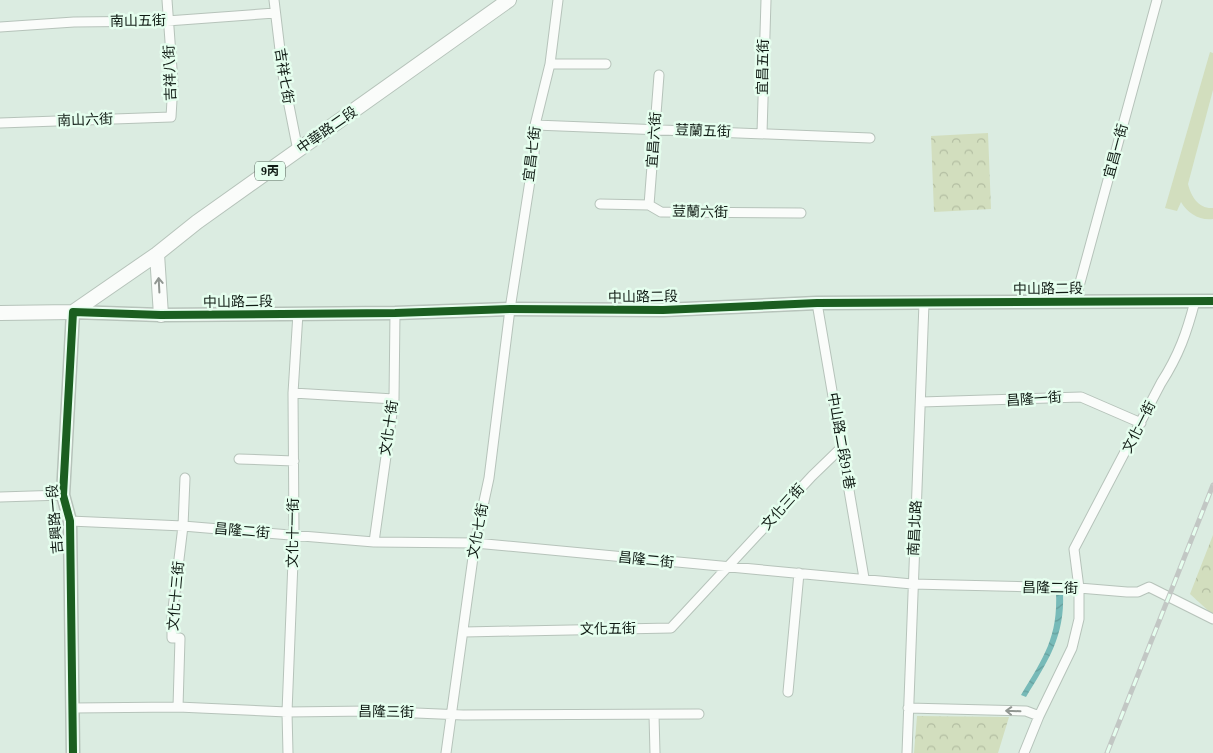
<svg xmlns="http://www.w3.org/2000/svg" width="1213" height="753" font-family="'Times New Roman','Noto Sans TC',serif">
  <defs>
    <pattern id="park-crowns" width="20" height="18" patternUnits="userSpaceOnUse" patternTransform="scale(1.25)"><rect width="20" height="18" fill="#d2debe"/><path d="M2 6a3 3 0 1 1 6 0M12 15a3 3 0 1 1 6 0" fill="none" stroke="#b3bea2"/></pattern>
    <pattern id="water-waves" width="16" height="10" patternUnits="userSpaceOnUse" patternTransform="scale(1.25)"><rect width="16" height="10" fill="#77bab8"/><path d="M0 5q4-4 8 0t8 0" fill="none" stroke="#669f9d"/></pattern>
  </defs>
  <rect width="100%" height="100%" fill="#dbece1"/>
  <path fill="url(#park-crowns)" d="M988,133l3,76 -57,3 -3,-76z
    M1213,535v80l-23,-21z
    M917,716l92,1 -11,36h-84z"/>
  <path fill="#d2debe" d="M1210,52l3,1v37l-25,94c3,13 11,25 25,24v11c-13,2 -26,-6 -32,-17l-4,9 -12,-3z"/>
  <path fill="url(#water-waves)" d="M1056,592l7,1c2,43 -15,68 -37,104l-5,-2c23,-38 37,-58 35,-103z"/>
  <g fill="none" stroke-linecap="round" stroke-linejoin="round">
    <g stroke="#b6c3ba" stroke-width="11">
      <path id="street" d="M274,0l9,75 15,76
        M0,27l74,-5 93,-1 108,-8
        M550,64h56
        M0,123l171,-6 2,-34 -6,-83
        M535,125l335,13
        M762,133l4,-133
        M600,204l49,1 12,7 140,1
        M649,205l10,-130
        M1075,301l82,-301
        M817,303l47,275
        M293,393l101,6
        M921,402l160,-5 60,26
        M239,459l55,2
        M0,497l63,-2
        M70,521l113,5 191,16 101,1 437,41 167,4 48,4h11l11,-5 64,32
        M374,542l20,-143 1,-86
        M464,632l207,-4 141,-152 30,-29
        M788,692l11,-119
        M178,707l2,-69h-8v-21l11,-91 2,-48
        M74,708l104,-1 109,5 82,-1 94,4 236,-1
        M908,708l118,3 13,5 -15,37
        M654,715l1,38
        M1039,716l33,-68 7,-29v-31l-5,-39 87,-166c18,-28 26,-51 34,-82
        M288,753l-1,-41 7,-176 -1,-143 5,-80
        M446,753l29,-210 14,-65 21,-169 24,-154 1,-30 15,-61 8,-64
        M907,753l17,-450"/>
    </g>
    <g stroke="#b6c3ba" stroke-width="15">
      <path id="secondary" d="M73,753l-3,-232 -7,-26 10,-183 88,3 234,-2 115,-4 153,1 154,-7 396,-2"/>
    </g>
    <g stroke="#b6c3ba" stroke-width="16">
      <path id="primary" d="M157,254l4,61
        M0,313l73,-1 84,-58 40,-32 312,-222"/>
    </g>
    <use href="#street" stroke="#fafcfa" stroke-width="9"/>
    <use href="#secondary" stroke="#fafcfa" stroke-width="12"/>
    <use href="#primary" stroke="#fafcfa" stroke-width="14"/>
    <g stroke="#c2c7c4" stroke-width="5">
      <path id="rail" d="M1107,753l106,-268"/>
    </g>
    <use href="#rail" stroke="#e5feee" stroke-width="3" stroke-dasharray="9" stroke-linecap="butt"/>
    <g stroke="#e5feee" stroke-width="11">
      <path id="cycleway" d="M73,753l-3,-232 -7,-26 10,-183 88,3 234,-2 115,-4 153,1 154,-7 396,-2"/>
    </g>
    <use href="#cycleway" stroke="#1b5e20" stroke-width="8"/>
  </g>
  <defs><path id="oneway-shaft" d="M-6 0H5M1.5-3L5.5 0L1.5 3" fill="none" stroke-width="1.6" stroke-linecap="round" stroke-linejoin="round" transform="scale(1.25)"/></defs>
  <g stroke="#919792">
    <use href="#oneway-shaft" transform="translate(159 285) rotate(-93)"/>
    <use href="#oneway-shaft" transform="translate(1013 711) rotate(-178)"/>
  </g>
  <g text-anchor="middle" dominant-baseline="central" stroke-width="5" stroke-linejoin="round" paint-order="stroke">
    <rect fill="#e5feee" stroke="#505f55" stroke-width="1" x="255" y="161.5" width="30" height="19" rx="4"/>
    <g font-size="12" font-weight="bold" fill="#101b14">
      <text x="270" y="171">9丙</text>
    </g>
    <g font-size="14" fill="#101b14" stroke="#e5feee">
      <text transform="translate(138 21) rotate(-1)">南山五街</text>
      <text transform="translate(763 67) rotate(-89)">宜昌五街</text>
      <text transform="translate(170 73) rotate(-92)">吉祥八街</text>
      <text transform="translate(284 76) rotate(81)">吉祥七街</text>
      <text transform="translate(85 120) rotate(-2)">南山六街</text>
      <text transform="translate(327 130) rotate(-35)">中華路二段</text>
      <text transform="translate(703 131) rotate(2)">荳蘭五街</text>
      <text transform="translate(654 140) rotate(-86)">宜昌六街</text>
      <text transform="translate(1116 151) rotate(-75)">宜昌一街</text>
      <text transform="translate(532 154) rotate(-83)">宜昌七街</text>
      <text transform="translate(700 212) rotate(1)">荳蘭六街</text>
      <text transform="translate(1048 289) rotate(-1)">中山路二段</text>
      <text transform="translate(643 297) rotate(-1)">中山路二段</text>
      <text transform="translate(238 302) rotate(-1)">中山路二段</text>
      <text transform="translate(1034 399) rotate(-4)">昌隆一街</text>
      <text transform="translate(1139 427) rotate(-63)">文化一街</text>
      <text transform="translate(389 428) rotate(-82)">文化十街</text>
      <text transform="translate(841 441) rotate(80)">中山路二段91巷</text>
      <text transform="translate(783 507) rotate(-48)">文化三街</text>
      <text transform="translate(55 519) rotate(-95)">吉興路一段</text>
      <text transform="translate(915 528) rotate(-87)">南昌北路</text>
      <text transform="translate(242 531) rotate(5)">昌隆二街</text>
      <text transform="translate(478 531) rotate(-79)">文化七街</text>
      <text transform="translate(293 533) rotate(-89)">文化十一街</text>
      <text transform="translate(646 560) rotate(6)">昌隆二街</text>
      <text transform="translate(1050 588) rotate(1)">昌隆二街</text>
      <text transform="translate(176 596) rotate(-85)">文化十三街</text>
      <text transform="translate(608 629) rotate(-1)">文化五街</text>
      <text transform="translate(386 712) rotate(1)">昌隆三街</text>
    </g>
  </g>
</svg>
